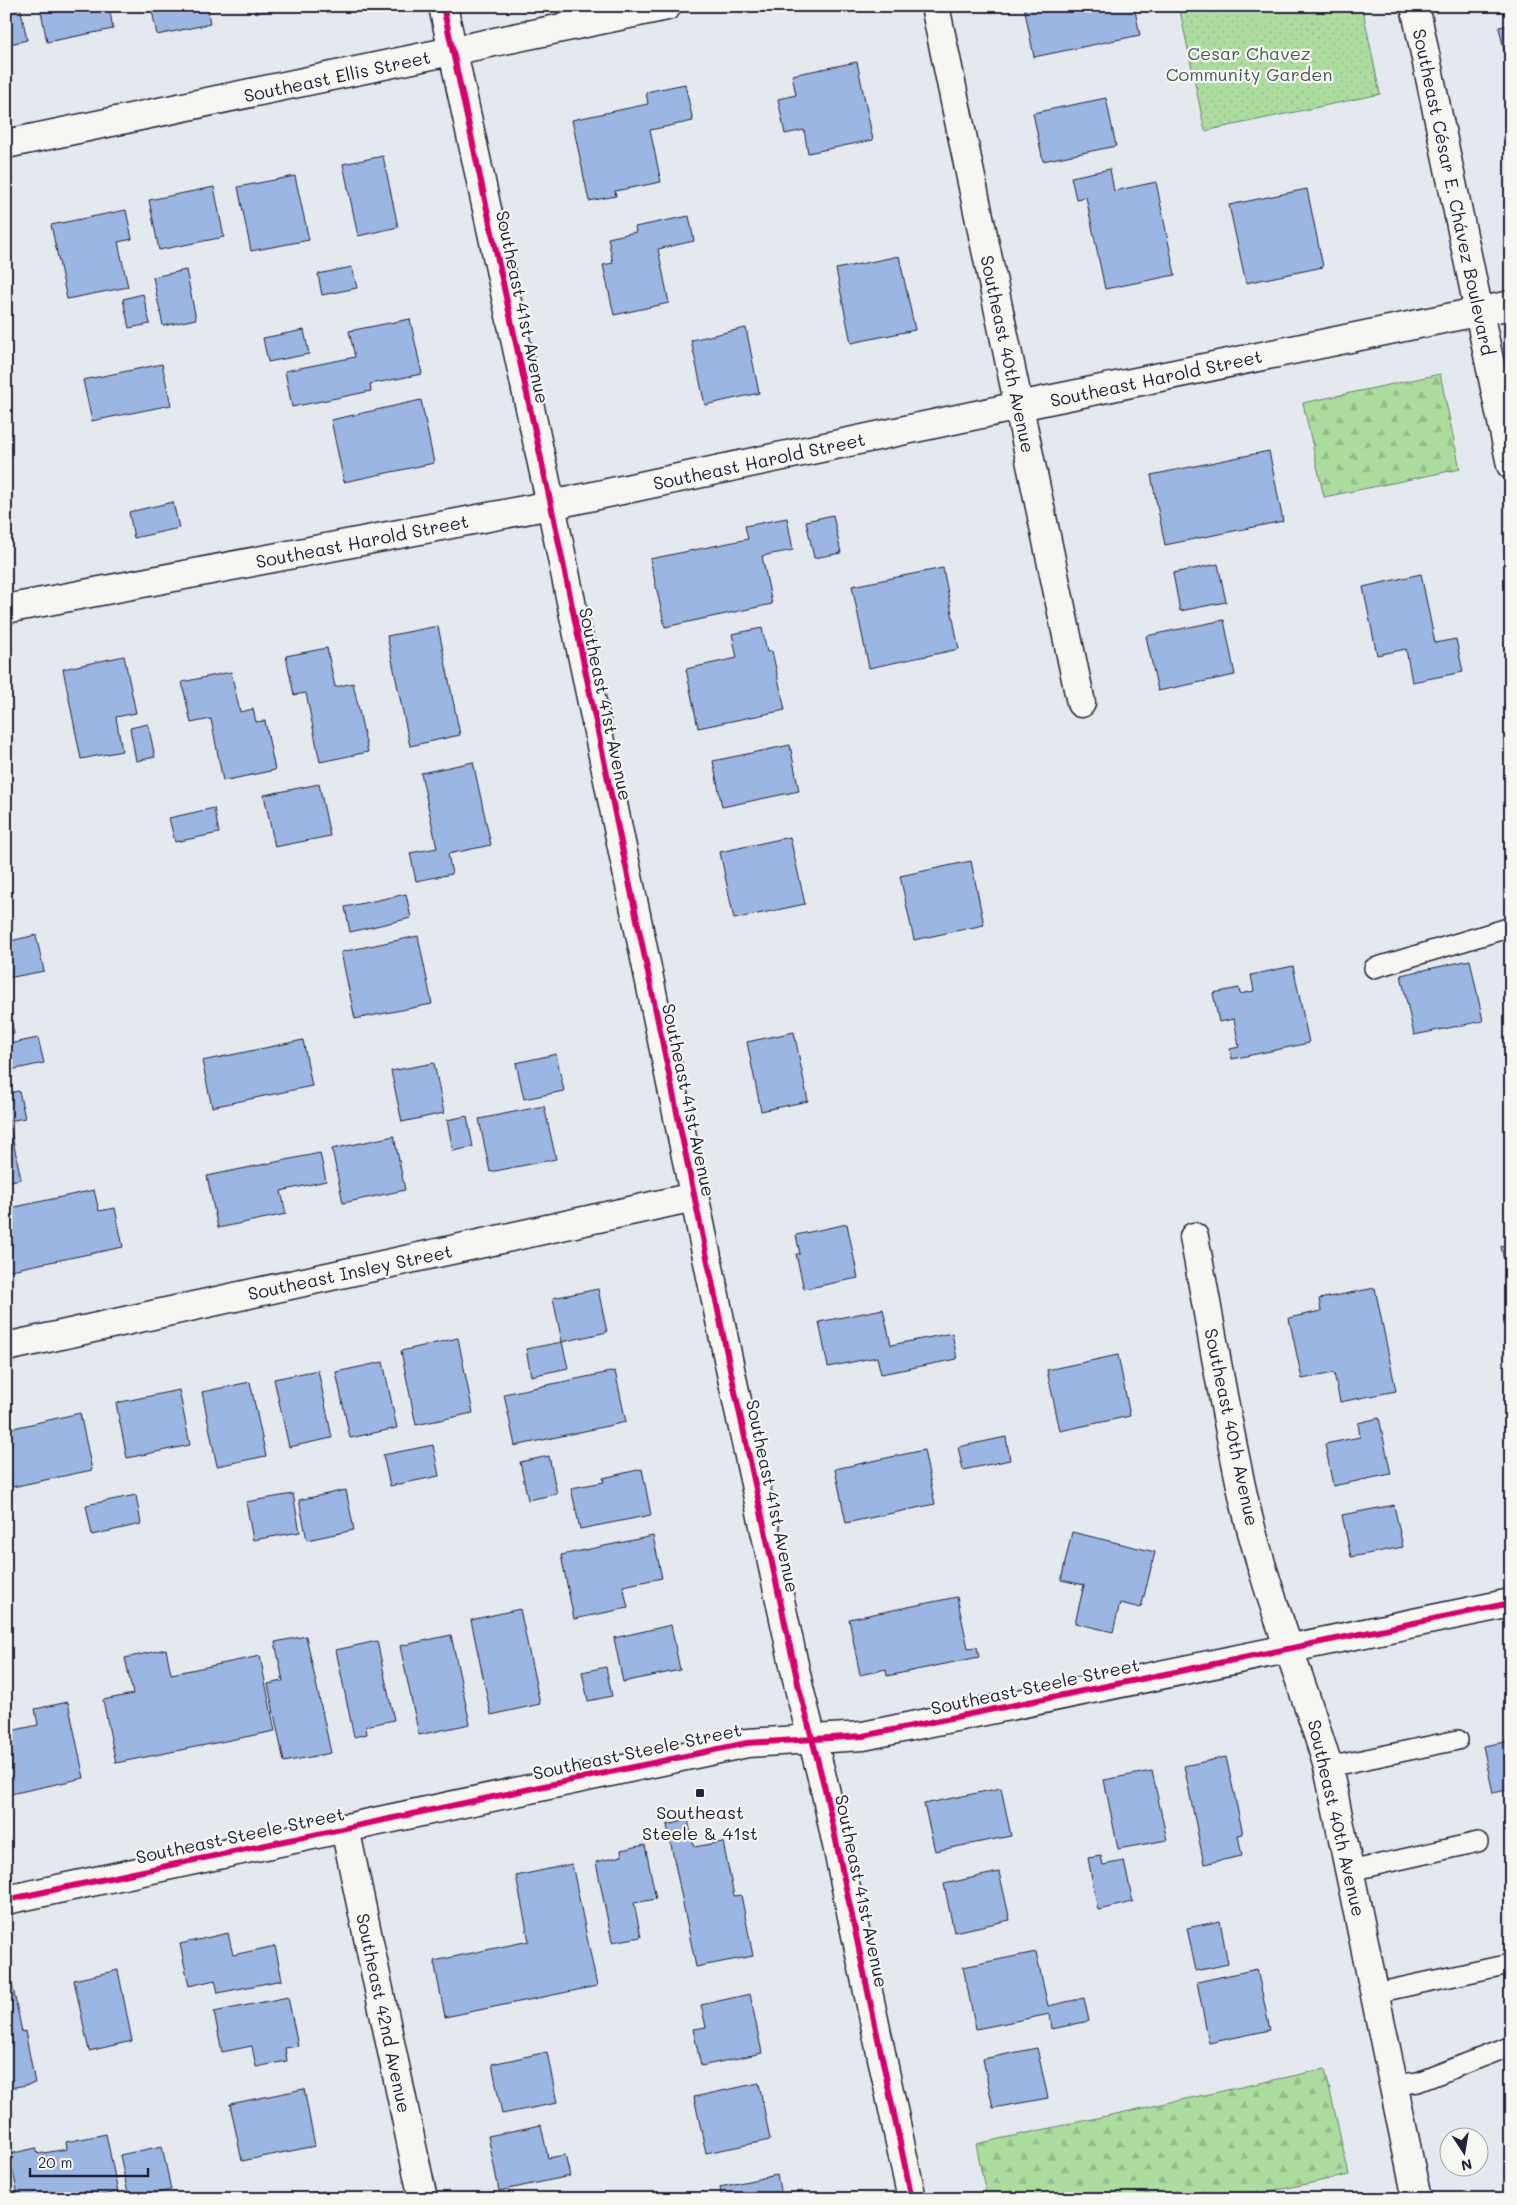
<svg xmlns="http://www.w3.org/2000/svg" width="1517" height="2205" font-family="Mali,sans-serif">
  <defs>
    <pattern id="forest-firs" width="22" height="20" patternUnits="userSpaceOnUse" patternTransform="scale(1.25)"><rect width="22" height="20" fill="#acdd9e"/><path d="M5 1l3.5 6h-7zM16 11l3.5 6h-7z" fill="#94bd89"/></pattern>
    <pattern id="garden-dots" width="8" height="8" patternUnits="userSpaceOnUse" patternTransform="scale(1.25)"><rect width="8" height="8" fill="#acdd9e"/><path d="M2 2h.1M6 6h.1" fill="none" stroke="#94bd89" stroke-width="1.8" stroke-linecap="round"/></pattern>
  </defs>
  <rect width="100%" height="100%" fill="#e4e9ef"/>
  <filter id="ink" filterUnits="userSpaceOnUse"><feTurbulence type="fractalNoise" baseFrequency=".02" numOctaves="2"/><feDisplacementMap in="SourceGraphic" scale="10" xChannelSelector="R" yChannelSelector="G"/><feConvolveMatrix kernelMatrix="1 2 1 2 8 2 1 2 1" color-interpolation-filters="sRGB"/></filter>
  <g filter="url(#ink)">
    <path fill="url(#forest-firs)" stroke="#67806c" d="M1440,374l20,95 -136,28 -21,-94z
      M1325,2069l24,106 -114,24h-248l-11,-55z"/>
    <path fill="url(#garden-dots)" stroke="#67806c" d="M1179,6h183l18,88 -175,37z"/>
    <path fill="#9bb6e2" stroke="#22223b" d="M6,6h14l7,34 -21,5z
      M40,6h69l4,23 -66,13z
      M151,6h56l3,18 -53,11z
      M254,6h34l-32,7z
      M1024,6h110l6,29 -106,22z
      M1511,25v58l-12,-56z
      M857,62l16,78 -65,13 -4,-23 -19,4 -7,-35 18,-4 -4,-20z
      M685,84l8,37 -43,9 11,52 -46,9 1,5 -27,5 -17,-81 76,-16 -2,-12z
      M1106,98l10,48 -73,15 -10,-48z
      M383,156l15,71 -40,9 -15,-72z
      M1110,169l4,22 42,-9 19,93 -70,14 -19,-92 -10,2 -5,-22z
      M295,176l14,64 -58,11 -13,-64z
      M214,187l10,50 -65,13 -10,-50z
      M1307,189l16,78 -77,16 -17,-78z
      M126,210l6,29 -14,3 10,45 -61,12 -16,-74z
      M689,216l5,25 -36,8 11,54 -55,12 -11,-50 10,-2 -5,-25 28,-6 -1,-5z
      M899,256l16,74 -64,13 -15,-74z
      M352,267l5,21 -35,7 -4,-21z
      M186,270l10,49 -33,7 -10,-49z
      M143,294l7,30 -21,4 -6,-29z
      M410,319l12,55 -52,10 1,7 -79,16 -7,-36 70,-14 -6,-26z
      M746,328l13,65 -54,12 -14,-65z
      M304,330l5,24 -41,8 -5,-24z
      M162,364l9,41 -79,16 -9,-41z
      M421,400l13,63 -90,19 -13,-62z
      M1269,451l14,70 -118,24 -14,-70z
      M173,502l6,26 -45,10 -5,-26z
      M833,515l8,38 -27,5 -8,-37z
      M787,518l6,32 -31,6 10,48 -107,23 -15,-68 98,-20 -3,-13z
      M1218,564l8,38 -46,9 -7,-38z
      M943,568l16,81 -90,19 -17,-82z
      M1421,574l14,69 21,-4 7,33 -51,10 -6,-33 -29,6 -14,-68z
      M1224,620l11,55 -77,16 -12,-55z
      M438,626l22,109 -50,11 -23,-110z
      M762,628l5,24 5,-1 13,59 -87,18 -12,-59 51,-11 -5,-24z
      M327,648l8,39 18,-4 15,69 -48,10 -14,-69 -12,2 -8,-39z
      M124,656l12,57 -20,4 6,34 -41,8 -18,-90z
      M231,672l9,40 13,-3 3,13 9,-1 10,49 -52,11 -12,-62 -20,4 -9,-41z
      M148,724l7,33 -19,4 -6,-33z
      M790,745l9,46 -77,16 -9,-46z
      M473,762l18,83 -43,9 4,20 -36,7 -6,-28 27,-5 -16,-75z
      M319,784l11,52 -55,11 -11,-52z
      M214,808l5,25 -44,9 -6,-24z
      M790,837l15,67 -71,15 -14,-67z
      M971,861l13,64 -70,15 -14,-64z
      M406,894l5,24 -61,14 -5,-25z
      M36,935l8,36 -36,7 -2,-36z
      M418,936l14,68 -77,15 -14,-67z
      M1470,960l13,61 -69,14 -13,-60z
      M1293,966l16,77 -77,16 -2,-10 9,-2 -5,-28 -15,3 -6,-29 26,-5 1,6 14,-3 -3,-16z
      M6,995l8,39 -8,1z
      M794,1032l14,69 -47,10 -14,-69z
      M6,1037l2,7 30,-6 6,25 -38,8z
      M303,1040l9,46 -100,21 -10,-46z
      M556,1054l8,37 -40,8 -8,-36z
      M434,1063l10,50 -42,9 -11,-51z
      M19,1091l6,27 -16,3 12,58 -15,3v-89z
      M544,1106l12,53 -66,13 -11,-53z
      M467,1116l6,31 -20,4 -6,-31z
      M394,1136l11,54 -62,13 -11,-54z
      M320,1153l6,28 -45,10 5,23 -68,14 -11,-52z
      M94,1190l5,21 16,-3 8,39 -117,24v-62z
      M847,1224l11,54 -54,11 -8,-35h4l-4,-19z
      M1511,1244v50l-10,-48z
      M1375,1288l21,103 -56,11 -6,-29 -32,6 -13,-61 32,-7 -2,-12z
      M598,1289l9,43 -45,10 -9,-44z
      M883,1309l8,36 61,-12 5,26 -76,15 -4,-17 -49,10 -9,-45z
      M458,1338l15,75 -57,12 -15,-74z
      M562,1342l6,26 -37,8 -5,-27z
      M1118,1355l12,61 -70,15 -13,-61z
      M383,1362l14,66 -47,10 -14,-66z
      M318,1370l14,68 -43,9 -15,-68z
      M615,1371l11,51 -111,24 -11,-52z
      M250,1382l16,74 -49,10 -15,-74z
      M179,1390l11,55 -63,13 -11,-55z
      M80,1413l12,57 -80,17 -6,-27v-18l6,-1 -3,-12z
      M1379,1418l12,56 -58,12 -8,-42 35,-7 -2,-14z
      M1006,1437l4,23 -47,10 -5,-23z
      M433,1445l6,31 -49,10 -7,-31z
      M924,1450l11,54 -89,19 -11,-54z
      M549,1456l8,38 -29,6 -8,-38z
      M642,1469l9,46 -71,14 -9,-41 33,-6 -1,-4z
      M346,1490l8,40 -47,10 -8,-40z
      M293,1494l7,38 -47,8 -7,-38z
      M136,1495l5,29 -49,11 -6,-30z
      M1394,1505l9,42 -52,10 -9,-42z
      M6,1521l5,22 -5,1z
      M1072,1532l83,20 -14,56 -21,-5 -7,29 -38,-9 9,-38 -23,-5z
      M653,1536l9,42 -39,8 5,22 -54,11 -13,-64z
      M957,1597l11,51 9,-1 2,10 -92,19 -1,-7 -26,6 -11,-56z
      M520,1609l20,95 -49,11 -20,-95z
      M671,1625l9,45 -57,12 -9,-44z
      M451,1635l19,89 -51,11 -19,-89z
      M306,1636l25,117 -47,9 -16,-78 15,-3 -8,-39z
      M377,1641l17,79 -28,6 1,8 -13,3 -18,-87z
      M166,1649l5,25 89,-18 15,75 -159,32 -13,-63 30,-6 -8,-36z
      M606,1667l6,29 -24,5 -6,-29z
      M68,1702l16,76 -78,17v-63l32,-7 -3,-16z
      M1511,1741v48l-18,4 -10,-47z
      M1226,1757l17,77 -5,1 4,21 -38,8 -20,-98z
      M1152,1771l15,69 -49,9 -14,-69z
      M1001,1788l10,48 -76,15 -11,-47z
      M688,1820l6,27 29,-5 11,54 7,-1 12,61 -57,11 -29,-142z
      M645,1845l11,54 -22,4 7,34 -29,5 -16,-80 26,-6 -1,-6z
      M1101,1856l2,9 21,-4 9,41 -35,8 -10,-52z
      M572,1864l25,122 -152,31 -11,-56 95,-20 -13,-65z
      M999,1872l11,48 -56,12 -10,-48z
      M1220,1921l8,43 -32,7 -9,-43z
      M228,1933l5,22 42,-9 7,34 -64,13 -3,-13 -26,6 -9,-42z
      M1036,1952l12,54 36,-8 5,23 -37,8 -2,-15 -74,15 -13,-62z
      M1257,1969l13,61 -61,13 -12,-61z
      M118,1970l14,71 -43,10 -15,-71z
      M11,1978l11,54 3,-1 10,52 -29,6v-110z
      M750,1994l12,59 -61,13 -8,-37 13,-2 -5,-22z
      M288,1997l10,49 -13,2 2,13 -31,6 -4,-21 -30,6 -8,-40z
      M1037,2048l11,50 -55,10 -10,-49z
      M547,2052l10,51 -55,11 -10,-50z
      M759,2083l11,57 -64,13 -12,-56z
      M304,2089l11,57 -73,15 -12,-57z
      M541,2125l7,33 17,-3 5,21 -71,15 -11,-55z
      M106,2134l12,58 -34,7h-65l-10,-45 27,-6 2,6 29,-5 -1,-7z
      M162,2146l9,44 -42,9 -9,-44z
      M777,2175l5,24h-60l-2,-12z
      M323,2191l1,8h-35z"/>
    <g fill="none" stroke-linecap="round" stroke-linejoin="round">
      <g stroke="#22223b" stroke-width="22">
        <path id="lane" d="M1374,968l137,-41
          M1328,1767l130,-27
          M1350,1871l128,-29
          M1376,1993l129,-28
          M1395,2085l23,-3 93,-36"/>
      </g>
      <g stroke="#22223b" stroke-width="31">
        <path id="street" d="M935,6l146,697
          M6,144l661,-138
          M6,609l545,-104 468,-99 492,-101
          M1194,1237c17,89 31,179 51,267 21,90 57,175 83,263l89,432
          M6,1347l688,-150
          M345,1828l78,371"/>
      </g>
      <g stroke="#22223b" stroke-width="31">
        <path id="secondary" d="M443,6l108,499 180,868 68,315 26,101 87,410
          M1415,6l96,459
          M6,1900l741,-157 116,-7 648,-133"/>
      </g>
      <use href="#lane" stroke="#f6f6f2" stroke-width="19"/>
      <use href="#street" stroke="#f6f6f2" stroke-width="28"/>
      <use href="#secondary" stroke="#f6f6f2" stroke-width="28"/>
      <g stroke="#f6f6f2" stroke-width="9">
        <path id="cycleway" d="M443,6l108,499 180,868 68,315 26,101 87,410
          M6,1900l741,-157 116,-7 648,-133"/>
      </g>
      <use href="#cycleway" stroke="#d6006c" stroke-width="6"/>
    </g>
  </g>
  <rect fill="#22223b" stroke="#f6f6f2" stroke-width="2" x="695" y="1788" width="10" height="10" rx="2.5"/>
  <g text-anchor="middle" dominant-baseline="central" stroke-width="4.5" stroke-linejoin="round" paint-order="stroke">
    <g font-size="18" fill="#4b5a59" stroke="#f6f6f2">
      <text x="1249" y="53">Cesar Chavez<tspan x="1249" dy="21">Community Garden</tspan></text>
    </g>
    <g font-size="18" fill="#22223b" stroke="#f6f6f2">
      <text transform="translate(337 76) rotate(-12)">Southeast Ellis Street</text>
      <text transform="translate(1454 192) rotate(78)">Southeast César E. Chávez Boulevard</text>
      <text transform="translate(523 307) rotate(78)">Southeast 41st Avenue</text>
      <text transform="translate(1008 354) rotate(78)">Southeast 40th Avenue</text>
      <text transform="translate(1156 378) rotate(-12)">Southeast Harold Street</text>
      <text transform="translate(759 461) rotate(-12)">Southeast Harold Street</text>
      <text transform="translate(362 541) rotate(-11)">Southeast Harold Street</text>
      <text transform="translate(606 704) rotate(78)">Southeast 41st Avenue</text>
      <text transform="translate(689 1100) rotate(78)">Southeast 41st Avenue</text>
      <text transform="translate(350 1272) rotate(-12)">Southeast Insley Street</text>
      <text transform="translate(1232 1427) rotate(78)">Southeast 40th Avenue</text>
      <text transform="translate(773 1496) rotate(78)">Southeast 41st Avenue</text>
      <text transform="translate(1035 1686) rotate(-12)">Southeast Steele Street</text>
      <text transform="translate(637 1751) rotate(-12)">Southeast Steele Street</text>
      <text transform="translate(1337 1818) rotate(77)">Southeast 40th Avenue</text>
      <text transform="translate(240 1835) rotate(-12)">Southeast Steele Street</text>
      <text transform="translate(862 1891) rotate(78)">Southeast 41st Avenue</text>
      <text transform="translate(384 2013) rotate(78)">Southeast 42nd Avenue</text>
    </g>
    <g font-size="18" fill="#22223b" stroke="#f6f6f2">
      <text x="700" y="1812">Southeast<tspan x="700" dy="21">Steele &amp; 41st</tspan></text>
    </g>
  </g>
  <rect width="1517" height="2205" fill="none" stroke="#f6f6f2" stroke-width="25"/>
  <rect x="12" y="12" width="1492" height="2180" fill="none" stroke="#22223b" stroke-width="2" filter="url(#ink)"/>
  <g transform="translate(1464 2152) rotate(168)"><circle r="24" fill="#f6f6f2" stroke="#a1a1a9"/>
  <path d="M0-4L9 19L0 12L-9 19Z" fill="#22223b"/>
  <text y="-8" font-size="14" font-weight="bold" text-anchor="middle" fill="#22223b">N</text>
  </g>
  <path d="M30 2168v8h118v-8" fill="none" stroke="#22223b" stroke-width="2.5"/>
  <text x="38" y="2168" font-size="15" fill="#22223b" stroke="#f6f6f2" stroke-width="4" paint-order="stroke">20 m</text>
</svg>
